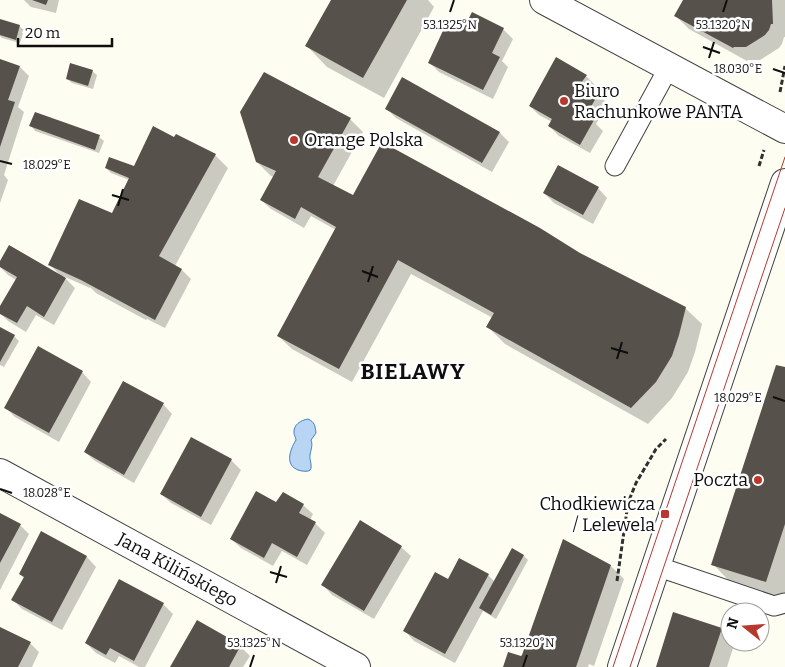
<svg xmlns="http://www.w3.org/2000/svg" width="785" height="667" font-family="Bitter,serif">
  <rect width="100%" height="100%" fill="#fefdf1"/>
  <path fill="#b8d5f3" stroke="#4381c6" d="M308,419c7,3 7,7 8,14l-5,7c2,5 0,9 -1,15 -1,4 3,12 0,15 -2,2 -6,1 -8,1 -18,-3 -13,-20 -6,-31 0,-2 -2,-5 -2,-7 -1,-8 7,-13 14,-14z"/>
  <path fill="#0003" d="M24,0h35l-3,13 -25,-6z
    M333,0h95l6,7 -50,91 -57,-31 -20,-21z
    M684,0h101v37h-1l-2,7 -3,4 -19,12h-12l-1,1 -58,-32 -13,-13z
    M473,14l30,15 10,10 -11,22 6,6 -15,32 -54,-27 -10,-10 35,-30z
    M0,25l19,1 5,4 -4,13 -18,-5 -2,-2z
    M0,61l20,6 9,9 -11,31 6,5 -20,63 4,5 -8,23z
    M92,71l5,4 -4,14 -21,-6 -5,-4z
    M586,76l9,9 -3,5 6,4 10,10 -12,20 7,7 -13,22 -31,-17 -10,-10 3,-4 -13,-7 -9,-9z
    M387,109l113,24 9,9 -17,30 -96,-54z
    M350,119l13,13 -30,54 19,10 227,58 106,54 17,16 -7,28 -7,20 -16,26 -24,26 -143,-80 -17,-17 5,-9 -82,-44 -59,108 -60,-33 -14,-13 58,-106 -25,-14 -7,12 -33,-19 -10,-9 13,-23 -3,-1 -14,-14z
    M31,126l68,11 5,4 -5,12 -64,-22z
    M215,155l13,13 -53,98 7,4 9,9 -26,49 -18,-9 -1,1 -50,-27 -6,-6v1l-27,-12 12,12 -21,37 -18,-10 -10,17 -18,-11 -8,-8v-5l16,-28 -8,-5 -8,-8v-4l59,11 -9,-9 63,-50 16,-35 -18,-7 -5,-5 27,-1z
    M598,188l9,10 -14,26 -39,-21 -10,-10z
    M0,328l14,8 5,5 -15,26 -4,-2z
    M785,369v233l-52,-17 -20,-21z
    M82,372l9,10 -32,60 -44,-25 -9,-9z
    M163,404l9,10 -38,69 -39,-22 -10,-9z
    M191,439l40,21 10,10 -30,55 -40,-22 -10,-9z
    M277,504l26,1 10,9 -3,6 5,3 10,10 -18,32 -25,-14 -9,15 -32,-18 -10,-9z
    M0,514l20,11 9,9 -29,56z
    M42,533l45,24 9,10 -34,63 -40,-21 -9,-9 11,-22 -4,-4z
    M401,547l10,9 -37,63 -42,-24 -9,-10z
    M512,549l12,7 4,4 -32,59 -13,-8 -28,52 -41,-22 -9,-10 83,-56 7,7z
    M611,566l13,13 -30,87 -5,-2 -1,3h-83l16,-10z
    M163,604l10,10 -28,53h-6l-20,-11 -4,7 -19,-10 -10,-10z
    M198,621l42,25 10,10 -7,11h-71z
    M0,628l30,15 9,9 -7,15h-32z
    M721,629l9,8v5h5l-8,25h-70z"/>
  <path fill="#57514b" d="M32,0h16l-2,5z
    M331,0h76l-44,78 -58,-32z
    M683,0h89l1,24h-2l-2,6 -4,5 -19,12h-12l-1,1 -59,-32z
    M472,12l32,16 -12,25 8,4 -17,33 -55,-27 19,-41 16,8z
    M0,19l20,6 -4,15 -16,-5z
    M556,57l31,18 -6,8 18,10 -13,22 8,5 -14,25 -32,-19 4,-7 -23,-13z
    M0,59l20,7 -12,34 7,2 -15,45z
    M70,63l23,7 -5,16 -22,-7z
    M264,72l87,46 -33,59 35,18 29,-53 158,86 40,25 106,54 -7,28 -7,21 -16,26 -25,26 -145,-81 8,-14 -96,-53 -59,109 -62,-33 59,-109 -35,-20 -6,12 -35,-19 16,-29 -20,-9 -16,-50z
    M402,77l98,55 -18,31 -97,-54z
    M35,112l65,23 -5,15 -66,-24z
    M153,126l21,11 2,-3 40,20 -57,102 23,13 -27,51 -74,-40 -33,-15 31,-66 33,14 17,-35 -24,-10 4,-11 25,9z
    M558,165l41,22 -16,28 -40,-22z
    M9,245l57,33 -22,39 -17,-11 -10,17 -17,-9v-8l17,-29 -17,-10v-6z
    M0,327l15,8 -15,27z
    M38,346l45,25 -34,62 -45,-25z
    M776,365l9,2v157l-19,58 -55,-17z
    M123,381l41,22 -40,72 -40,-23z
    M191,437l41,22 -31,58 -41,-23z
    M256,491l20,11 7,-10 21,12 -5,9 17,9 -19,35 -25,-14 -8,15 -34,-19z
    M0,513l21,11 -21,39z
    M360,520l42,26 -38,65 -43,-26z
    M41,531l46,25 -35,66 -41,-22 13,-23 -5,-3z
    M563,539l48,26 -35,102h-73l5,-15 13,4 1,-1z
    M512,548l12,7 -33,60 -12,-7z
    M459,558l30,16 -44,80 -42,-23 32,-59 13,7z
    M119,579l45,24 -30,58 -24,-13 -4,7 -21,-12z
    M673,612l49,16 -13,39h-53z
    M197,620l44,25 -12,22h-59z
    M0,627l31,15 -13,25h-18z"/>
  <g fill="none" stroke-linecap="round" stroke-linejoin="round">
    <g stroke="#414141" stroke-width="21">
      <path id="service" d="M615,166l54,-99
        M656,566l118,40 11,-3"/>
    </g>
    <g stroke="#414141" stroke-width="30">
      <g id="minor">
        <path d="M544,0l241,129"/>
        <path id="s1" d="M0,473l356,194"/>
      </g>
    </g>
    <g stroke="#414141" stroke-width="30">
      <path id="tertiary" d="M622,667l163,-484"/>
    </g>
    <path stroke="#303030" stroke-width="3" stroke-dasharray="5 2.5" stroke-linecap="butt" d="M780,92l5,-26
      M759,166l5,-16
      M617,581l10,-71 3,-12 6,-15 20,-34 10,-10"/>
    <use href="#service" stroke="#fff" stroke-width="19"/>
    <use href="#minor" stroke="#fff" stroke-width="28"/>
    <use href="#tertiary" stroke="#fff" stroke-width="28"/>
    <path stroke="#b8382d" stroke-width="1" d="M613,667l172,-510
      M630,667l155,-459"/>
  </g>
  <path fill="none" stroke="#0e0e0e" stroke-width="2" d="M450,12l4,-12M723,12l4,-12M703,47l17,6M709,58l5,-16M773,69l12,4M0,161l12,3M112,195l17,5M118,206l5,-17M362,271l16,6M368,282l5,-16M611,348l17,5M617,359l5,-17M773,397l12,4M0,489l12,4M270,572l17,5M276,583l5,-17M250,667l4,-12M523,667l4,-12"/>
  <g fill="#b8382d" stroke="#fff" stroke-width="2">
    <circle cx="564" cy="101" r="5"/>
    <circle cx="294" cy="140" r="5"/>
    <circle cx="758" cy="480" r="5"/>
    <rect x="660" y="509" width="10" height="10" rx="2.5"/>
  </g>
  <g text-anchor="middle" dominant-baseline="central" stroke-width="5" stroke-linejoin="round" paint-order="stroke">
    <g font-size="18" fill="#0e0e0e" stroke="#fff" text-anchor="start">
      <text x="574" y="91">Biuro<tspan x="574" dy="21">Rachunkowe PANTA</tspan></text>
      <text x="304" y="140">Orange Polska</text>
      <text x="748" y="480" text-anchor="end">Poczta</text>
      <text x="655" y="504" text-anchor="end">Chodkiewicza<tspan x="655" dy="21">/ Lelewela</tspan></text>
    </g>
    <g font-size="18" fill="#0e0e0e" stroke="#fff">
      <text stroke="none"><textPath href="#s1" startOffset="202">Jana Kilińskiego</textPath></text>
    </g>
    <g font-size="22" font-weight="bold" letter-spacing="1" fill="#0e0e0e" stroke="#fff">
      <text x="413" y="371">BIELAWY</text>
    </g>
  </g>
  <g font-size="12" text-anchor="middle" fill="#0e0e0e" stroke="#fff" stroke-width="5" stroke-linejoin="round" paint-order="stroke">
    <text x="450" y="29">53.1325°N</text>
    <text x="723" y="29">53.1320°N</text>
    <text x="738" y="73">18.030°E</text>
    <text x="47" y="169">18.029°E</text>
    <text x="738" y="402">18.029°E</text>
    <text x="47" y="497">18.028°E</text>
    <text x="254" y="647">53.1325°N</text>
    <text x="527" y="647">53.1320°N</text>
  </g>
  <g transform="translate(745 627) rotate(287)"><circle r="24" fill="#ffffff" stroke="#9f9f9f"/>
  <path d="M0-4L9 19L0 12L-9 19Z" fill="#b8382d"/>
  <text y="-8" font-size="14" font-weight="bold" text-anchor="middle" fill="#0e0e0e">N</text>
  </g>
  <path d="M18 38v8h94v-8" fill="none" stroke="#0e0e0e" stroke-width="2.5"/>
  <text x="25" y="38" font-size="15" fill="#0e0e0e" stroke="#ffffff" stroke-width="4" paint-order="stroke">20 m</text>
</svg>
